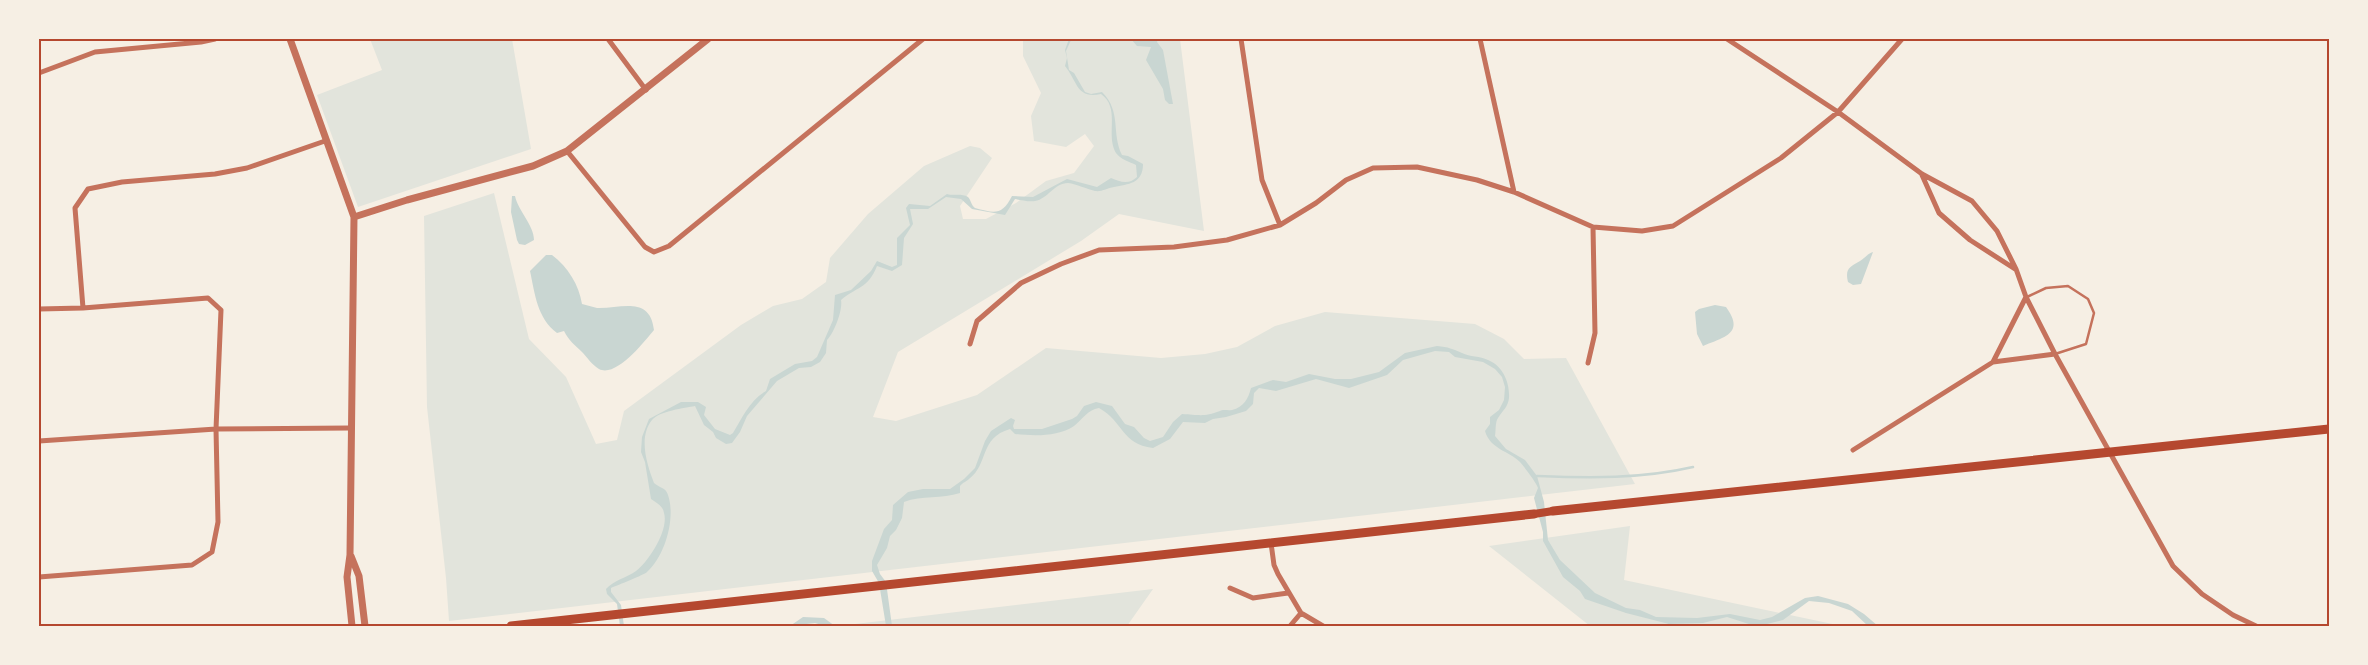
<svg xmlns="http://www.w3.org/2000/svg" width="2368" height="665" font-family="Cabin,sans-serif">
  <rect width="100%" height="100%" fill="#f6efe4"/>
  <path fill="#e2e4dc" d="M370,39h142l19,110 -173,58 -41,-112 65,-25z
    M1023,39h157l24,192 -85,-17 -38,27 -183,111 -25,65 23,4 81,-26 69,-47 115,10 44,-4 32,-7 38,-21 50,-14 150,12 29,15 20,20 42,-1 69,126 -1186,137 -3,-43 -19,-171 -3,-191 70,-23 35,146 37,38 30,67 21,-4 7,-29 117,-86 32,-19 29,-7 24,-17 4,-24 38,-44 56,-48 46,-20 10,2 12,10 -32,48 3,13h23l30,-16 30,-22 28,-8 20,-27 -9,-12 -19,13 -32,-6 -3,-25 10,-23 -18,-37z
    M1630,526l-6,54 218,46h-252l-101,-80z
    M1153,589l-26,37h-289z"/>
  <path fill="#c9d6d2" d="M1069,39l2,1 -5,11 3,19 5,3 11,19 6,2 11,-2c20,20 9,41 20,63l6,1 15,8c0,20 -15,20 -29,23 -7,1 -12,5 -19,4 -9,-2 -18,-7 -27,-8 -14,0 -20,16 -33,18 -6,1 -14,-1 -20,-2l-10,16 -33,-6 -11,-10 -15,-2 -18,12h-18l3,15 -9,14 -2,27 -10,6 -15,-5c-9,23 -21,21 -36,34 2,10 -7,33 -14,40l-1,13 -6,9 -9,5 -12,1 -22,13 -30,35 -7,16 -8,11 -6,1 -10,-6 -3,-6 -9,-7 -9,-19c-10,2 -36,5 -43,14 -14,17 -5,45 2,63 5,5 12,4 14,12 8,23 -3,61 -21,77 -3,3 -29,13 -36,16v4l10,13 3,21h-4l-3,-22 -10,-10 -1,-5c8,-9 20,-11 30,-18 13,-10 33,-41 28,-58 -1,-7 -7,-10 -13,-14l-6,-37 -4,-10 1,-15 7,-18 32,-17h17l8,5 -2,8 11,14 15,6 3,-2c9,-15 17,-33 33,-42l4,-12 25,-15 17,-3 5,-4 16,-37 2,-25 16,-5 20,-19 6,-10 15,6 5,-2v-27l13,-13 -4,-17 3,-4 21,2 17,-12c6,2 15,-1 21,3 3,3 3,8 7,11 19,5 27,8 37,-12l21,1 34,-18 30,8 14,-9c9,4 18,7 26,-1l-1,-12c-6,-3 -16,-6 -20,-12 -11,-18 5,-45 -15,-59 -25,5 -23,-12 -36,-28l2,-8 -2,-8z
    M1131,39h27l-1,3 6,8 10,54h-4l-4,-4 -2,-11 -17,-29 5,-13 -14,-1z
    M512,196h3c3,15 19,29 19,44l-9,5 -6,-1 -2,-4 -6,-28z
    M1873,252l-12,32 -8,1 -5,-3c-3,-13 1,-15 12,-21 5,-3 7,-7 13,-9z
    M546,255h6c16,12 27,30 30,49 5,1 10,3 15,4 23,1 53,-13 57,22 -10,12 -38,48 -55,39 -7,-4 -12,-12 -17,-17 -7,-7 -13,-11 -18,-21l-7,2c-20,-15 -22,-39 -27,-62z
    M1715,305l11,2c19,26 -1,30 -23,39l-6,-12 -2,-22 4,-3z
    M1437,346c12,1 15,3 25,7 8,4 18,3 26,7 15,6 22,23 21,38 -1,9 -6,12 -11,20 -3,4 -2,13 -3,18l11,13 19,11 12,16 7,26 4,38 12,20 35,33 31,15 14,2 16,7 41,1 33,-4 30,6 12,-3 33,-19 13,-2 30,8 16,10 14,12h-10l-16,-15 -23,-8 -20,-2 -26,19 -20,5h-11l-25,-8 -24,6 -34,1 -43,-11 -41,-14 -5,-8 -17,-14 -20,-36v-9l-9,-34 4,-10c-2,-6 -13,-20 -18,-26 -11,-11 -30,-13 -35,-31l5,-7v-7l9,-7 5,-10 1,-13 -3,-10 -7,-8 -12,-7 -28,-5 -6,-5 -14,-1 -32,9 -16,15 -38,13 -33,-9 -40,12 -17,-3 -5,5 -1,11 -7,7 -20,6 -13,2 -8,4 -22,-1 -13,17 -17,9c-32,-4 -29,-26 -54,-40 -12,2 -16,11 -25,18 -16,11 -41,10 -59,8l-5,-5c-31,9 -21,35 -41,50 -3,3 -6,3 -9,7v7c-18,6 -38,2 -56,9l-2,16 -6,12 -6,6 -3,12 -10,17 3,9 6,8 6,44h-6l-7,-43 -7,-12v-10l12,-32 8,-9 1,-15 15,-13 15,-3h27l14,-10 11,-11 10,-27 6,-10 20,-13 4,2 -2,6 1,3h28l30,-10 5,-3 7,-10 12,-4 16,4 13,18 9,3 10,11 6,3 13,-4 10,-15 9,-8c18,1 22,3 38,-3 3,-2 8,0 12,-1 12,-3 16,-11 19,-22l22,-8 13,2 23,-8 26,5h16l28,-7 26,-19z
    M803,617l21,1 11,8h-10l-10,-3 -25,3z"/>
  <g fill="none" stroke-linecap="round" stroke-linejoin="round">
    <path stroke="#c9d6d2" stroke-width="2.5" d="M1537,476c53,2 104,3 156,-9
      M1669,624l1,2"/>
    <path stroke="#c5725c" stroke-width="2.5" d="M2027,297l19,-9 22,-2 20,13 6,14 -8,31 -31,10"/>
    <path stroke="#c5725c" stroke-width="5" d="M608,39l38,51
      M1241,39l21,141 18,45
      M1480,39l34,153
      M1727,39l111,73 84,62 50,27 25,30 19,38 10,28 29,57 118,212 29,28 31,21 23,11
      M39,73l56,-21 106,-10 14,-3
      M567,151l78,96 9,5 15,-6 254,-207
      M1922,175l17,38 31,27 45,29
      M2026,297l-33,65 62,-8
      M83,308l-8,-100 13,-19 34,-7 93,-8 32,-6 78,-27
      M39,309l44,-1 125,-10 13,12 -5,119 2,93 -6,30 -20,13 -153,12
      M970,344l7,-23 44,-38 40,-19 38,-14 75,-3 53,-7 53,-15 36,-22 30,-23 27,-12 44,-1 60,13 37,12 79,35 49,4 31,-5 108,-68 57,-46 64,-73
      M1588,363l7,-30 -2,-106
      M39,441l177,-12 134,-1
      M1853,450l140,-88
      M1271,543l3,22 4,9 23,39 22,13
      M1230,588l23,10 35,-5
      M1290,626l11,-13"/>
    <path stroke="#c5725c" stroke-width="7" d="M290,39l64,178 -4,338 -3,22 5,49
      M354,217l53,-17 126,-34 34,-15 141,-112
      M351,556l8,20 6,50"/>
    <path stroke="#b5482f" stroke-width="8" d="M1534,514l19,-3"/>
    <path stroke="#b5482f" stroke-width="9" d="M1553,511l776,-82
      M511,626l1023,-112"/>
  </g>
  <rect width="2368" height="665" fill="none" stroke="#f6efe4" stroke-width="80"/>
  <rect x="40" y="40" width="2288" height="585" fill="none" stroke="#b5482f" stroke-width="2"/>
</svg>
